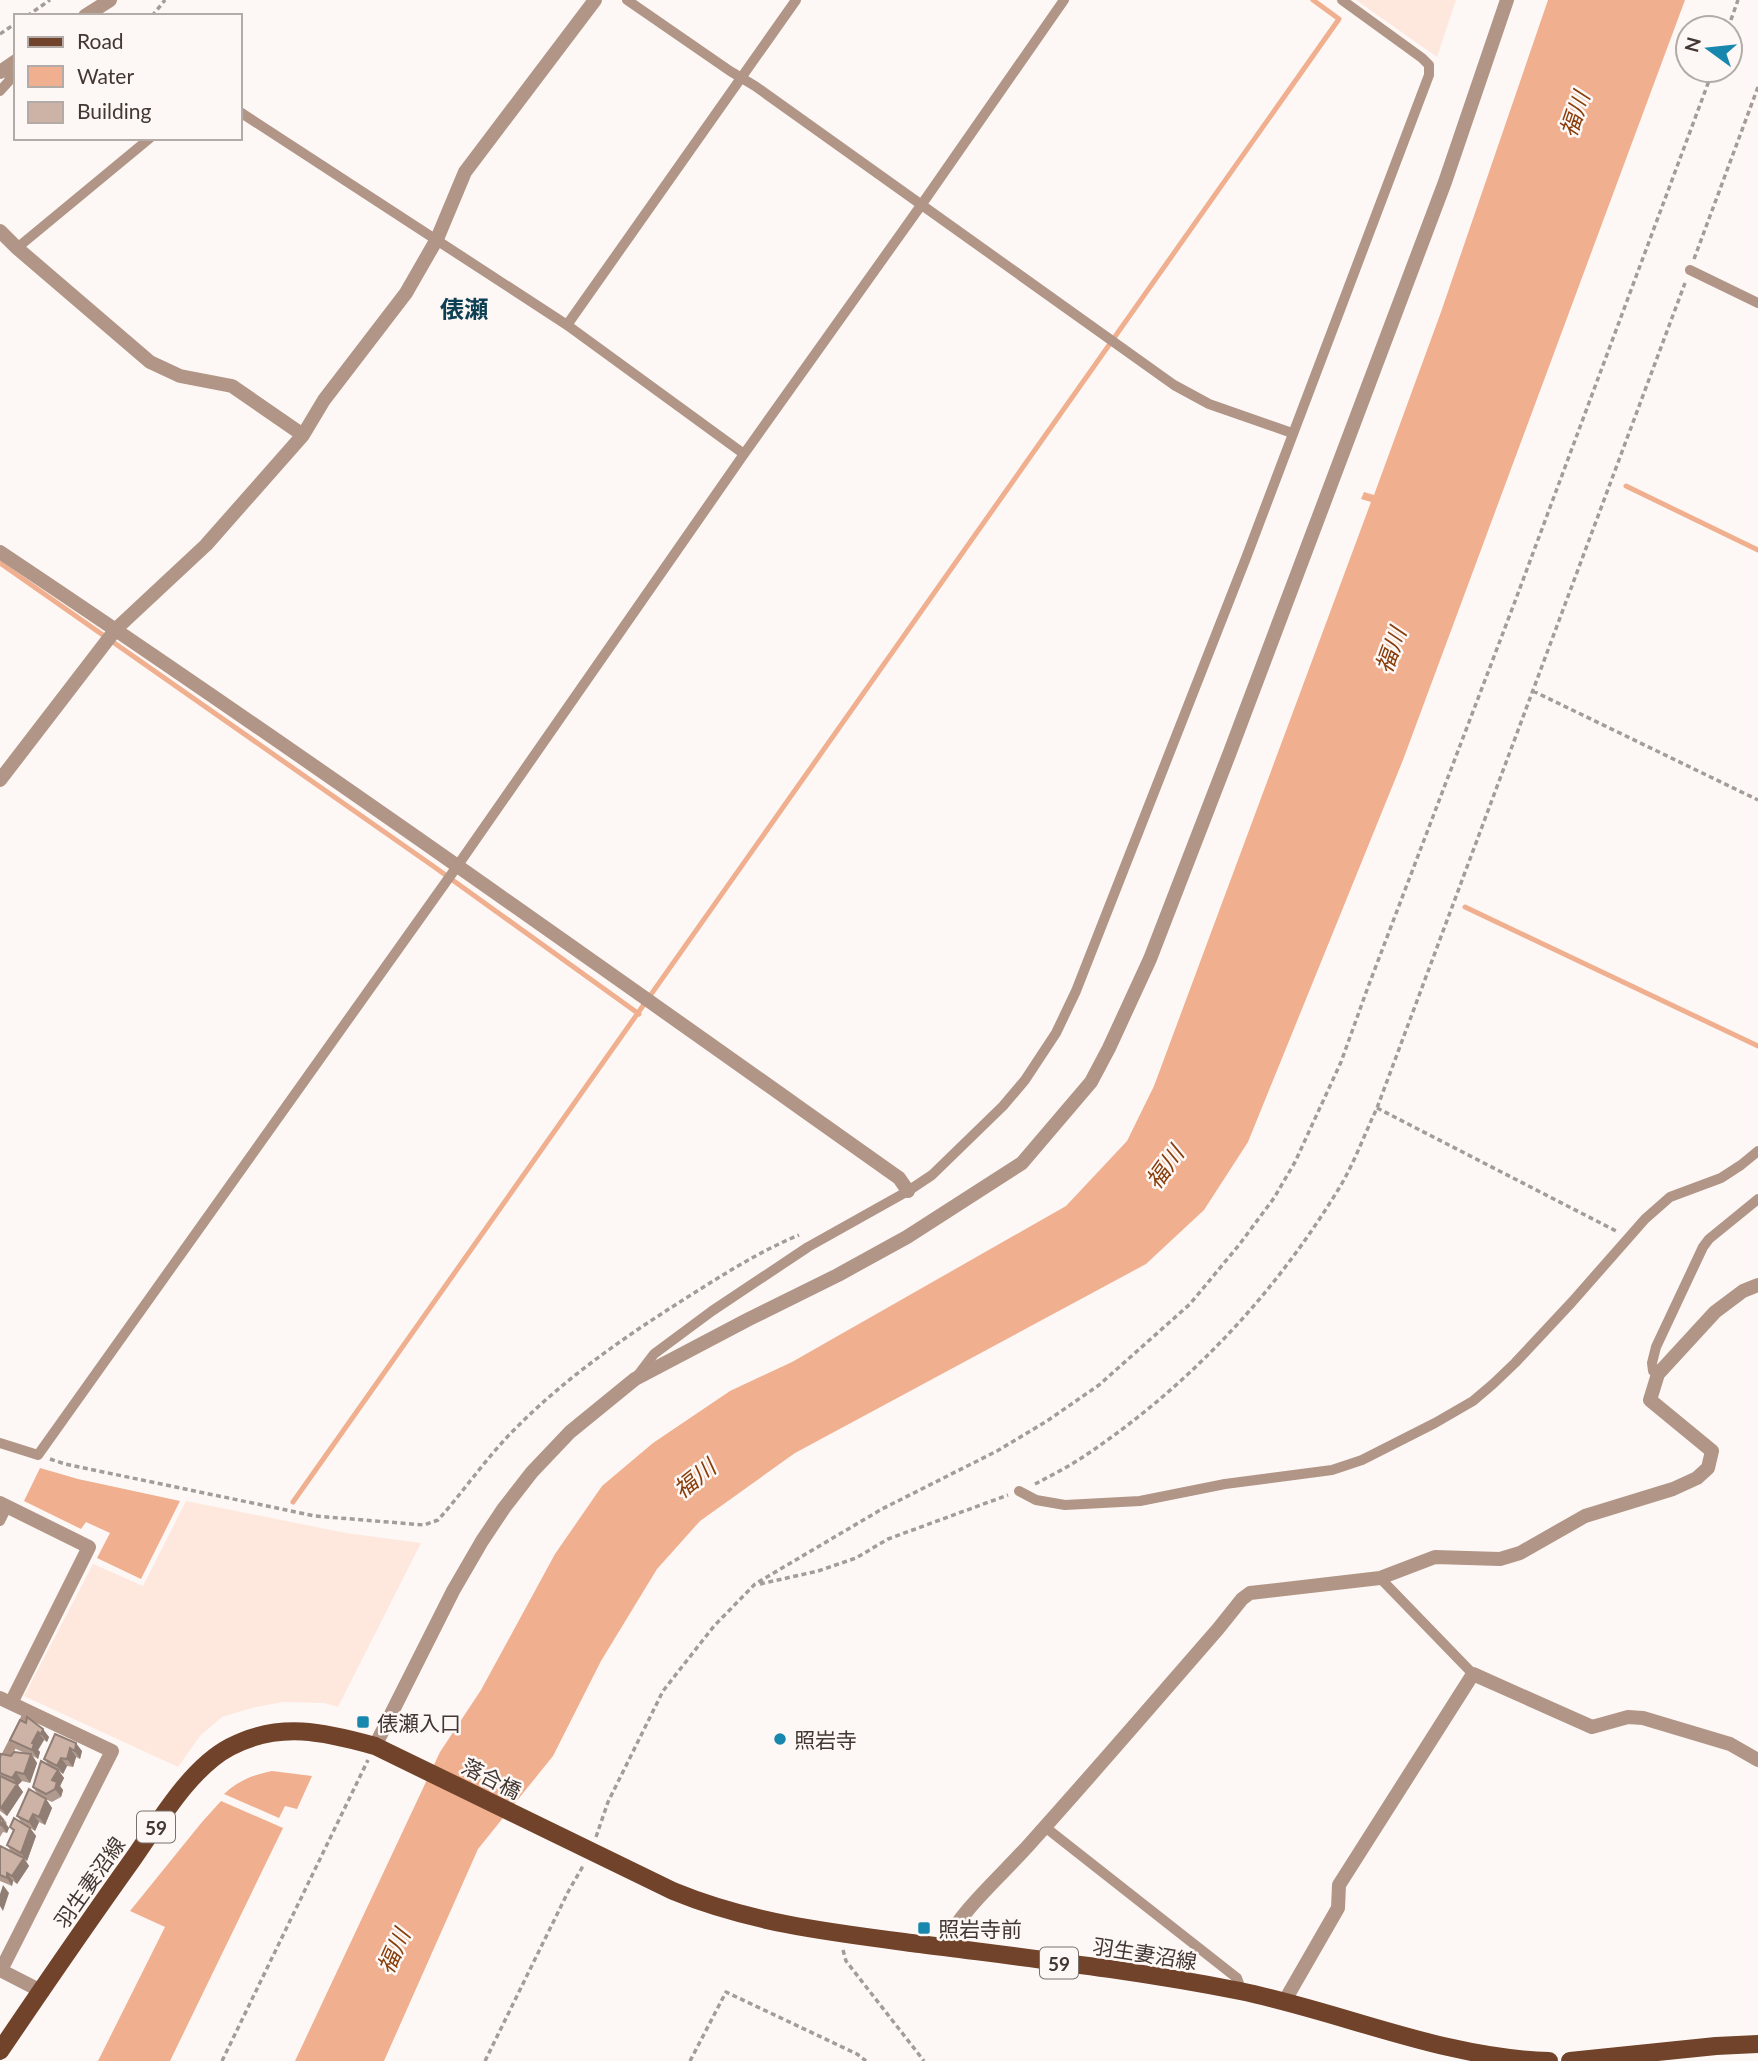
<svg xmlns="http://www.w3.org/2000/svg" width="1758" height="2061" font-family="Lato,'Noto Sans JP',sans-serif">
  <rect width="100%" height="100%" fill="#fdf8f5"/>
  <path fill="#fee8de" d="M1356,0h100l-19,57z
    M186,1501l160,32 75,10 -83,164 -14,-4 -41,-1 -31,6 -30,9 -22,19 -22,31 -154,-71 69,-132 50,22z"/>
  <path fill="#f0af8f" d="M1548,0h137l-282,760 -155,382 -44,68 -58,54 -351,189 -95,68 -43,48 -56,92 -48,95 -75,93 -94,212h-89l145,-309 41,-62 74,-136 47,-68 51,-43 77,-52 62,-29 274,-156 61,-65 27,-55 217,-584 -10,-3 3,-7 10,3 67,-183z
    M40,1468l38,11 102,22 -39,78 -44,-21 13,-25 -24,-11 -5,7 -57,-28z
    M272,1771l40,5 -15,33 -12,-3 -6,12 -55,-24c15,-14 29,-19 48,-23z
    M221,1801l62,27 -113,233h-72l67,-134 -35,-16 72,-89z"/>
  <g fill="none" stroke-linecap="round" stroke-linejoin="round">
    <path stroke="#f0af8f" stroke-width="5" d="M1626,486l132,64
      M0,563l433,303 206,148
      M1465,907l293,139
      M293,1502l1046,-1483 -26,-19"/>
    <path stroke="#a49c98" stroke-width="3.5" stroke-dasharray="5 3.5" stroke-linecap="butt" d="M27,16l23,-16
      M152,16l13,-16
      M1728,28l10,-28
      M0,34l16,-11
      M1694,259l64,-172
      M1533,691l225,109
      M1377,1108l241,124
      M50,1459l15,5 250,52 109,9 14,-5c26,-29 48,-62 76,-90 50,-51 109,-92 169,-130 38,-24 75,-48 116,-65
      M1035,1484c17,-9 35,-18 51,-29 104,-70 190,-162 255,-270 14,-24 24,-52 36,-77l308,-825
      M760,1584l58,-13 38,-13 32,-19 120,-44
      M596,1837l12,-35 55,-111 51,-65 41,-42 127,-75 115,-58 50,-30 52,-36 91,-81 49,-59 35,-47 21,-36 46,-100 27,-75 146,-383 199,-534
      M843,1950l3,11 78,100
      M222,2061l146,-301
      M485,2061l83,-169 15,-26
      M690,2061l36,-69 131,62 9,7"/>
    <path stroke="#b19587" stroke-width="10" d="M627,0l103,71 25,15 419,299 35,19 83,29
      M0,91l9,-10 2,-17
      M240,112l327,213 177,129
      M17,248l133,-110
      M1690,270l68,33
      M567,325l229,-325
      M1658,1374l-5,-3 -1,-8 4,-16 47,-100 6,-8 49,-40
      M638,1375l16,-21 58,-43 96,-64 100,-56 24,-16 71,-69 22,-26 31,-47 20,-42 170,-433 183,-483v-10l-7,-7 -80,-58
      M0,1443l38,12 420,-590 286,-411 178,-250 142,-204
      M1019,1491l17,9 29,5 75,-4 85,-17 107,-14 30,-10 73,-37 38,-22 20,-17 22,-21 57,-61 73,-83 25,-22 51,-19 20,-13 17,-14
      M0,1521l7,-14
      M1380,1578l93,96
      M0,1768l29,-56
      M1045,1827l192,151 5,14"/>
    <path stroke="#b19587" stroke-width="14" d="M85,16l25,-16
      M0,72l16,-11
      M0,231l17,17 133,114 30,14 52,10 71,49
      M0,552c304,203 601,415 899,626l9,13
      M0,780l116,-151 90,-84 97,-110 21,-35 82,-107 31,-54 28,-67 130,-172
      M0,1503l89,44 -78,156
      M0,1698l112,53 -111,219
      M375,1746l78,-155 29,-50 22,-33 28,-36 38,-40 65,-53 114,-60 89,-44 69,-38 115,-74 69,-81 18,-34 41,-89 80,-207 215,-570 62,-182
      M942,1947c23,-42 62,-73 93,-109 62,-69 122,-139 183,-209l24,-30 8,-6 130,-15 55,-21 65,2 20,-6 65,-37 88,-27 24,-11 11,-10 4,-17 -62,-51 8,-26 57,-62 28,-21 15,-6
      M0,1970l41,21
      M1284,2002l54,-94 1,-23 134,-211 119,53 36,-10 15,1 87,26 28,16"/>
    <path stroke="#71432a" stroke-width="18" d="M0,2051c44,-65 88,-129 133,-192 26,-37 57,-91 97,-112 49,-26 95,-15 145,-1l298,145c80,33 162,42 247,53 107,14 214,26 320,47 103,21 202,67 309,70
      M1570,2061l146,-15 42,-2"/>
  </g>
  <path fill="#b09a8f" d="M20,1720l29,17 -2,5 -3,-2 -6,10 2,2 -2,7 -5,-3 4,7 -7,20 -8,-2 -4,4 5,7 -16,24 -7,-5v-53l27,-4 -11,-5 -6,-9z
    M55,1734l27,17 -2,8 -4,-2 -3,10 -6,-1 -4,8 -3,-2 4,6 -4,8 3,4 -2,7 -9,5 -11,-5 5,2 6,9 -7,17 -6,-3 -4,9 -5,-3 6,8 -9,25 -3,-2 5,7 -12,18 -4,-3 -1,5 -12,-5v-34l12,6 -5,-8 6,-14 -3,-4 12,-4 -5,-7 21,-21 -5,-8 15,-23 -4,-5z
    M0,1814l7,9 -1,1 3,4 -2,5 -4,-1 -3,5z"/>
  <path fill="#907d74" d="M43,1729l6,8 -2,5 -6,-8z
    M38,1732l6,8 -6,10 2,2 -2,7 -6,-9v-7z
    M76,1743l6,8 -2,8 -5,-8z
    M70,1748l6,9 -3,10 -6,-8z
    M31,1754l6,9 -7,20 -6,-9z
    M61,1758l6,8 -4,8 -6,-8z
    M58,1770l6,8 -4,8 3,4 -2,7 -6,-8 -3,-9z
    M16,1772l6,9 -4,4 5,7 -16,24 -6,-8 16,-24 -5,-6z
    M46,1799l6,9 -7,17 -6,-8z
    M33,1814l6,8 -4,9 -6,-9z
    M3,1820l6,8 -2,5 -6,-8z
    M30,1828l6,8 -9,25 -6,-8z
    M24,1858l5,8 -12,18 -5,-8z
    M7,1873l6,8 -1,5 -5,-8z
    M3,1885l6,8 -6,18 -3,-5v-12z"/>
  <path fill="#cdb3a6" stroke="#907d74" stroke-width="2" d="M27,1717l16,12 -2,5 -3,-2 -6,11 2,1 -2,6 -22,-10 10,-20 6,3z
    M55,1734l21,9 -1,8 -5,-3 -3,11 -6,-1 -4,8 -13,-7z
    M14,1752l17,2 -7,20 -8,-2 -4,6 -12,-5v-15l1,-4 10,2z
    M41,1761l17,9 -6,10 5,2 -2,7 -9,5 -13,-7z
    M0,1776l17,8 -16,24 -1,-1z
    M29,1789l17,10 -7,18 -6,-3 -4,8 -12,-6z
    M0,1817l3,3 -2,5h-1z
    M14,1818l16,10 -9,25 -14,-8 7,-15 -4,-3z
    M0,1846l24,12 -12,18 -5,-3v5l-7,-3z"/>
  <g fill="#1887ad" stroke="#fdf8f5" stroke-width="2.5">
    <rect x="356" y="1715" width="14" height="14" rx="3.5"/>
    <circle cx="780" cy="1739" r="7"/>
    <rect x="917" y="1921" width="14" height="14" rx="3.5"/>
  </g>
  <g text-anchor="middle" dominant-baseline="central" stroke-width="5" stroke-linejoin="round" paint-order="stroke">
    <g fill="#fdf8f5" stroke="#7a716c" stroke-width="2">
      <rect x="137" y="1811.5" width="38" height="31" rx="5"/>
      <rect x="1040" y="1947.5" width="38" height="31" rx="5"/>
    </g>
    <g font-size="19" font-weight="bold" fill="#423732">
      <text x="156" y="1827">59</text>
      <text x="1059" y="1963">59</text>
    </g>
    <g font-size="21" fill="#423732" stroke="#fdf8f5" text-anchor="start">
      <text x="377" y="1722">俵瀬入口</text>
      <text x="794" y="1739">照岩寺</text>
      <text x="938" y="1928">照岩寺前</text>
    </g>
    <g font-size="21" fill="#423732" stroke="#fdf8f5">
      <text transform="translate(492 1778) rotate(27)">落合橋</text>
      <text transform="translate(89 1882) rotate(-55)">羽生妻沼線</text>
      <text transform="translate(1145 1953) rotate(9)">羽生妻沼線</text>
    </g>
    <g font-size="23" font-style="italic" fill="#883d0a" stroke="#fdf8f5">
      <text transform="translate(1574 114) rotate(-71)">福川</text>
      <text transform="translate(1390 650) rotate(-70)">福川</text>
      <text transform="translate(1164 1167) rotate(-54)">福川</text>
      <text transform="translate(694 1478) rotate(-39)">福川</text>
      <text transform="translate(393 1951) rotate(-66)">福川</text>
    </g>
    <g font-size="24" font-weight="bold" fill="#0e4053" stroke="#fdf8f5">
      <text x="464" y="308">俵瀬</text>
    </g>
  </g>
  <rect x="14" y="14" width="228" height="126" fill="#fdf8f5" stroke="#b2aba7" stroke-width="2"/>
  <rect x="28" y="37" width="35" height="10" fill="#71432a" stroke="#b2aba7" stroke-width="2"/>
  <text x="77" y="49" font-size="21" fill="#423732">Road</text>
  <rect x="28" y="66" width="35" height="21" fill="#f0af8f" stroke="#b2aba7" stroke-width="2"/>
  <text x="77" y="84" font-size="21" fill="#423732">Water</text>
  <rect x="28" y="102" width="35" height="21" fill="#cdb3a6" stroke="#b2aba7" stroke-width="2"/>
  <text x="77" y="119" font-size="21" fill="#423732">Building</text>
  <g transform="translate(1709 49) rotate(285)"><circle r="33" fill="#fdf8f5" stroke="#b2aba7" stroke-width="2"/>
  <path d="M0-5L12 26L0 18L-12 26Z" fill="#1887ad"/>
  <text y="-10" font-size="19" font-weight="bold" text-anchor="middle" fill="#423732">N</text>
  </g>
</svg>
